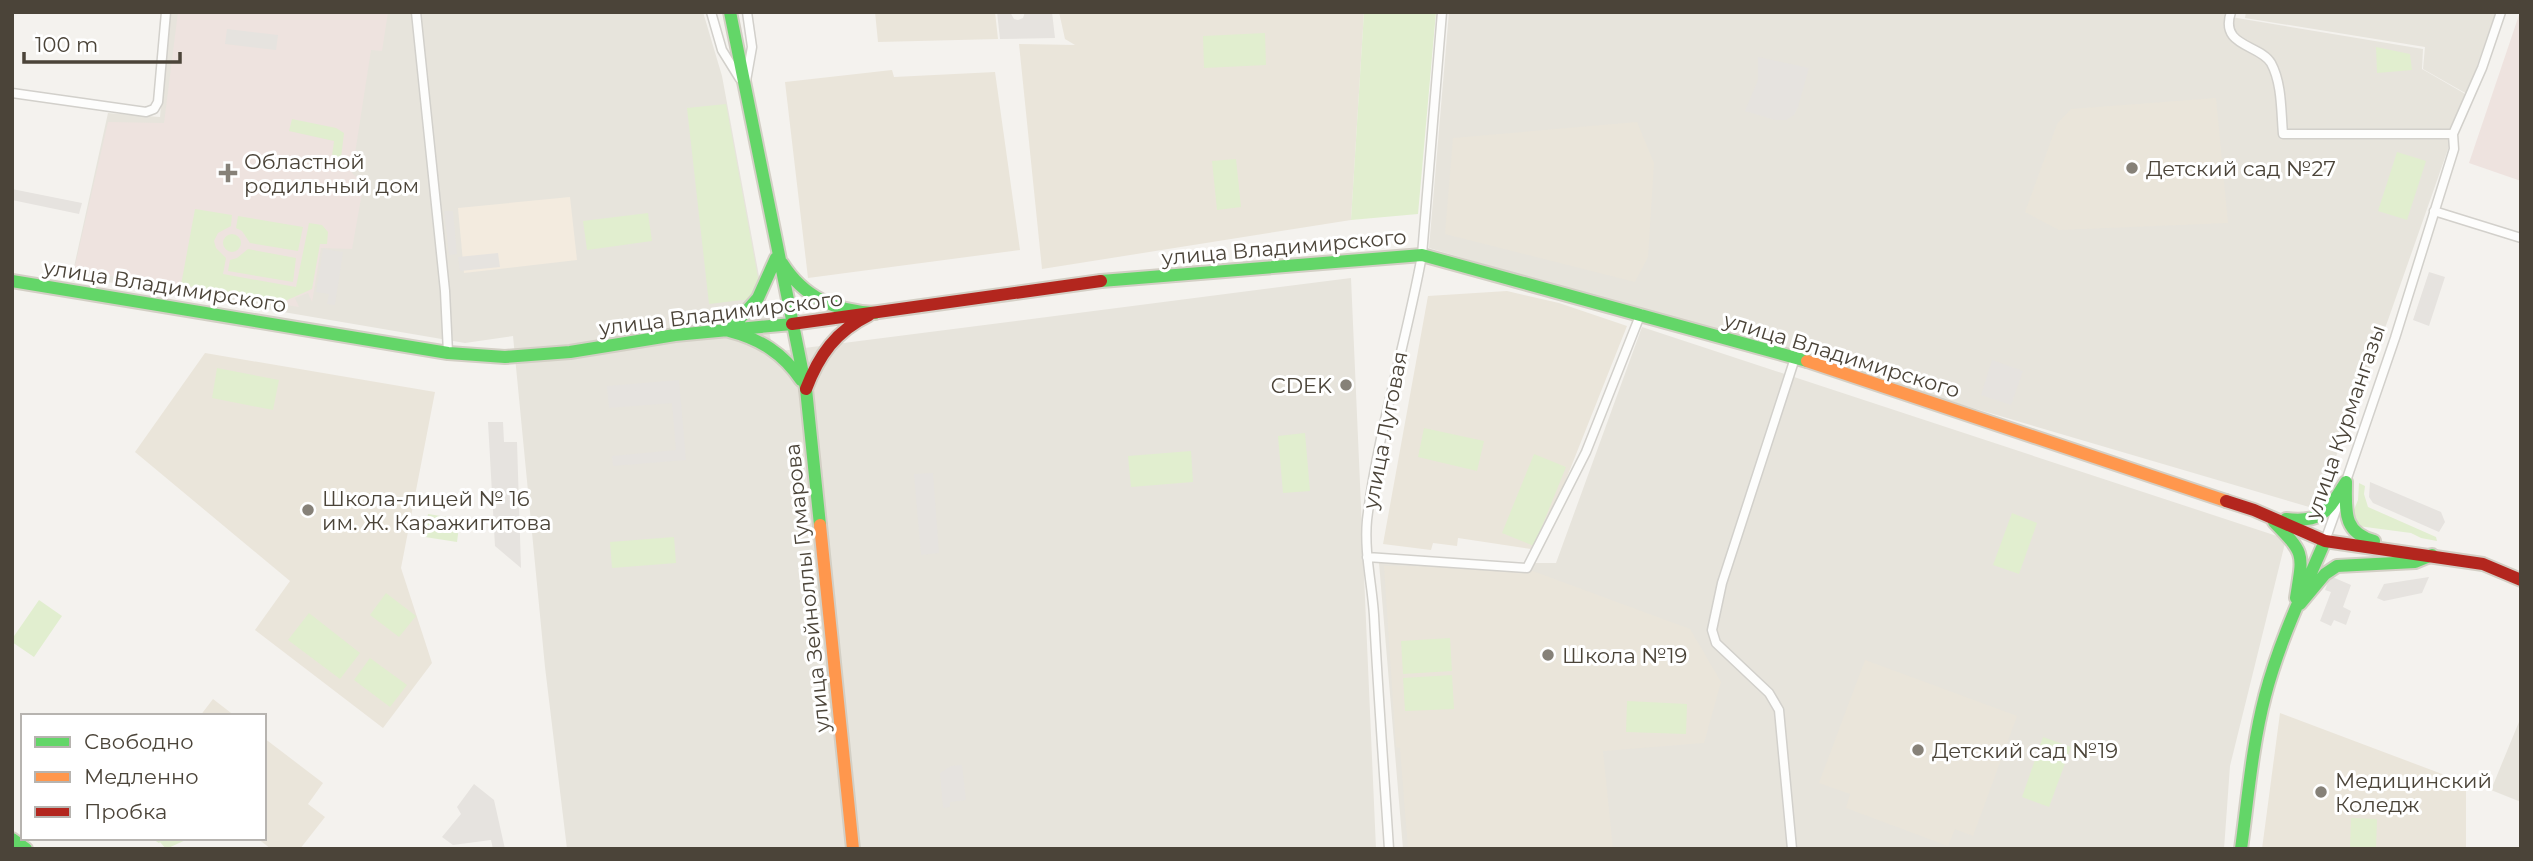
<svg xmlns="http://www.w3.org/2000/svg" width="2533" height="861" font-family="Montserrat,sans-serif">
  <rect width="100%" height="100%" fill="#f4f2ee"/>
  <path fill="#e7e4dc" d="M169,12h534l19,64 51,276 578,-74 25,571h-809l-22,-182 -32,-331 -48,7 -393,-67 36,-163 52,4z
    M1449,12h783l-1,5 192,32 -1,20 45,26 -79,225 -72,189 -887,-261z
    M2246,12h250l-29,82 -44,-25 2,-22 -180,-29z
    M1642,327l644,212 -56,227 -6,83h-821l-24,-286h177z
    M2521,717v85l-30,-12z"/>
  <path fill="#f3ebdf" d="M570,197l7,63 -113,13 -6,-65z"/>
  <path fill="#eae5da" d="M875,12h120l3,27 -120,3z
    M1059,12h305l-13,208 -309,49 -23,-225 56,1 -10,-6z
    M892,70l2,7 101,-5 25,178 -212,28 -23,-196z
    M2216,98l12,125 -169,7 -34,-18 32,-88 14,-15z
    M1637,122l17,41 -6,94 -13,25 -190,-48 8,-96z
    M1507,291l52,12 68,23 -89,224 -80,-12 -1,8 -24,-3 -2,7 -48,-6 45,-248z
    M205,353l230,39 -34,176 31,95 -49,65 -128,-98 35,-49 -155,-129z
    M1384,566l138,1 168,62 31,53 -17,61 -101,8 10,98h-205l-8,-101 -4,-1z
    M1865,660l152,56 -44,120 -18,-7 -7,17 -102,-38 4,-14 -31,-11z
    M213,699l22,17h-35z
    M2280,713l186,70v66h-204z
    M264,738l59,45 -15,21 17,13 -25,32h-29l-14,-11h7z"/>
  <path fill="#eee3df" d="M178,12h210l-6,39 -11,-1 -19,123 9,9 2,5 -11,62 -31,-1 -9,54 -4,-9 -13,5 4,9 -225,-37 34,-148 56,1z
    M2520,12h1v169l-52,-18z"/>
  <path fill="#e1eecf" d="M1364,12h72l-18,202 -67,6z
    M1265,33l1,32 -62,3 -1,-32z
    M2376,47l34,7 2,16 -35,3z
    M726,104l32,174 -7,21 -42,5 -22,-196z
    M292,119l44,9 8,5 -3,25 -9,-2 2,-15 -45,-10z
    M2397,152l29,9 -19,59 -29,-9z
    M1236,159l5,48 -24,3 -5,-49z
    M195,209l37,6 -1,11 -13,7 -4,8 2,7 10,10 -3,16 73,13 13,-64 13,2 6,7 -1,12h-7l-8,45 -29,13 -102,-17z
    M648,213l4,28 -65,9 -4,-29z
    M238,216l65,11 -5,24 -48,-8 -8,-12 -6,-3z
    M223 243a9 9 0 1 1 18 0a9 9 0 1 1-18 0Z
    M248,249l48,9 -3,24 -65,-11 2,-11 7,-2z
    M217,368l62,12 -6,30 -61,-12z
    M1424,428l60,13 -7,30 -59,-14z
    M1305,433l5,58 -27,2 -5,-57z
    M1191,451l2,31 -62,5 -3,-31z
    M1534,454l32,13 -32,79 -32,-13z
    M2359,483l6,3 -1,8 4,13 68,30 1,4 -16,-3 -10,-5 -53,-7 -4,-3 -1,-11 5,-12z
    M2012,513l25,10 -18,51 -26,-9z
    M428,514l32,5 -3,23 -32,-5z
    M674,537l2,26 -64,5 -2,-26z
    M386,593l30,23 -17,21 -29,-22z
    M39,600l23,16 -28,41 -22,-15v-3z
    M309,613l51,40 -20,26 -52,-39z
    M1450,638l2,33 -49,3 -2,-33z
    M370,658l37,27 -17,22 -36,-27z
    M1452,675l2,34 -49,2 -2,-33z
    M1627,701l60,3 -1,30 -60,-2z
    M2043,737l28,10 -22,60 -27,-10z
    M2351,818l26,1 -1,30h-26z
    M155,838h33v1l-22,10 -6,-7 -1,1 -5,-3z"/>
  <path fill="#e6e3df" d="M997,12h13l4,7 4,1 5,-2 2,-6h27l3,26 -55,1z
    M227,29l51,6 -2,15 -51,-6z
    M1758,57l51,11 -11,39 -4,8 -8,5h-11l-30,-9 13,-31z
    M12,189l70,14 -3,11 -67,-14z
    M444,211h9l4,43 -8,1z
    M323,249l20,3 -8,53 -8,-1 2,-10 -13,-2z
    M498,253l2,14 -40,4 -2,-14z
    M2429,272l16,5 -16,49 -16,-6z
    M1992,360l31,11 -12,34 -30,-10z
    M679,380l7,80 -73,6 -1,-10 64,-6 -4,-47 -63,5 -2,-22z
    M488,422h15l1,20h13l4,126 -26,-22z
    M933,473l6,80 -18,2 -7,-81z
    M2370,482l71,30 4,10 -6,10 -66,-29 -4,-6z
    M2330,576l21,9 -8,22 8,4 -5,14 -12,-5 -3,6 -11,-5 11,-29 -6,-2z
    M2429,577l-7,16 -38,8 -7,-3 7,-14z
    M962,765l4,35 -16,2v5l-7,1 -3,-35 11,-7z
    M474,784l20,16 11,49h-12l-2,-9 -38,5 -11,-8 19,-23 -4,-7z"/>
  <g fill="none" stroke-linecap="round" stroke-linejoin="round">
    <g stroke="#d2d0cb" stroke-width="11">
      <path id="street" d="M416,12l29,279 3,62
        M711,12l11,38 18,29
        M2231,12c-12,35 29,32 40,51 11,20 10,48 12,71h170
        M746,81l6,-34 -5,-35
        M12,93l134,19 8,-3 4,-7 8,-90
        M2434,211l87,27
        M2344,487l51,-149 59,-189 -1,-15 29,-66 19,-56
        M2325,541l15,-42
        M1367,557l160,11 59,-116 55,-139
        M1389,849c-5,-78 -11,-156 -15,-234 -2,-31 -10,-63 -7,-95 11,-90 39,-176 55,-265l20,-243
        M1792,849l-13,-139 -10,-17 -53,-50 -4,-13 10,-47 73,-225"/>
    </g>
    <g stroke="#d3cfc5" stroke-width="16">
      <path id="fast" d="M730,12l76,377 14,136
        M782,263c22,35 53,48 93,50
        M12,281l436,72 57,4 65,-5 105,-17 117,-11
        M1101,281l321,-26 385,106
        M729,331c31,8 54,22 72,49
        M729,331l29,-33 18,-40
        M2346,482c0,28 -4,50 28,59
        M2286,519c38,4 41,-8 60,-37
        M2274,522c32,33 29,31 22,76
        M2300,604l25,-30 12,-8 78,-4 17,-7
        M12,839l14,10
        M2241,849c7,-51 11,-103 24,-153 14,-54 38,-104 60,-155"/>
    </g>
    <g stroke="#d3cfc5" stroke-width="16">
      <path id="slow" d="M1807,361l419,140
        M820,525l33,324"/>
    </g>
    <g stroke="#d3cfc5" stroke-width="16">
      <path id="jam" d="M792,324l309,-43
        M806,389c13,-34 30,-58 63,-74
        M2226,501l28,9 71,31 158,23 38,16"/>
    </g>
    <use href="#street" stroke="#fdfdfc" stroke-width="8"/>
    <use href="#fast" stroke="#63d668" stroke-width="12"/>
    <use href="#slow" stroke="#ff974d" stroke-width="12"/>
    <use href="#jam" stroke="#b3261e" stroke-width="12"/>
  </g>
  <g fill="#868178" stroke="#fff" stroke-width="2.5">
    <circle cx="2132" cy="168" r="7"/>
    <path d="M224.5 162.5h7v7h7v7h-7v7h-7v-7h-7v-7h7z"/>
    <circle cx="1346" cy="385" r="7"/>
    <circle cx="308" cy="510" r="7"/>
    <circle cx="1548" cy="655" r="7"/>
    <circle cx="1918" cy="750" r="7"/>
    <circle cx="2321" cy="792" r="7"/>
  </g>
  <g text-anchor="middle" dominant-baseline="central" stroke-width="6" stroke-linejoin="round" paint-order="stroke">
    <g font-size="21" fill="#4b4439" stroke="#fff" text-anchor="start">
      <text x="244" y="161">Областной<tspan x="244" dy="24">родильный дом</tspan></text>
      <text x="2146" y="168">Детский сад №27</text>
      <text x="1332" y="385" text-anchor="end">CDEK</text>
      <text x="322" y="498">Школа-лицей № 16<tspan x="322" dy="24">им. Ж. Каражигитова</tspan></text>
      <text x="1562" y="655">Школа №19</text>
      <text x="1932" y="750">Детский сад №19</text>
      <text x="2335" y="780">Медицинский<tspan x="2335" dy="24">Коледж</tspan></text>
    </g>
    <g font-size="21" fill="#4b4439" stroke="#fff">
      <text transform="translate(1284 247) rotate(-5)">улица Владимирского</text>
      <text transform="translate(165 286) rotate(9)">улица Владимирского</text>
      <text transform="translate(721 313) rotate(-7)">улица Владимирского</text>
      <text transform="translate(1842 355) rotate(17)">улица Владимирского</text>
      <text transform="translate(2345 422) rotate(-71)">улица Курмангазы</text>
      <text transform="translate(1385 430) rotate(-79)">улица Луговая</text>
      <text transform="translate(807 588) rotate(-96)">улица Зейноллы Гумарова</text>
    </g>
  </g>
  <rect width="2533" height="861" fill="none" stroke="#4b4439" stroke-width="28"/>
  <rect x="21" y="714" width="245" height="126" fill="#ffffff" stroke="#b7b4b0" stroke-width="2"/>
  <rect x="35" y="737" width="35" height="10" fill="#63d668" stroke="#b7b4b0" stroke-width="2"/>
  <text x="84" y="749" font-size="21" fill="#4b4439">Свободно</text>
  <rect x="35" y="772" width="35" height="10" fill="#ff974d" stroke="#b7b4b0" stroke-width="2"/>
  <text x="84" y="784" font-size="21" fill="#4b4439">Медленно</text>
  <rect x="35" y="807" width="35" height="10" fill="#b3261e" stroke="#b7b4b0" stroke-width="2"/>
  <text x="84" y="819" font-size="21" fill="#4b4439">Пробка</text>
  <path d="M24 52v10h156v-10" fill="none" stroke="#4b4439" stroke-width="3.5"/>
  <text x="35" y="52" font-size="21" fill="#4b4439" stroke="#ffffff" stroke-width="5" paint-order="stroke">100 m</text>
</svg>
